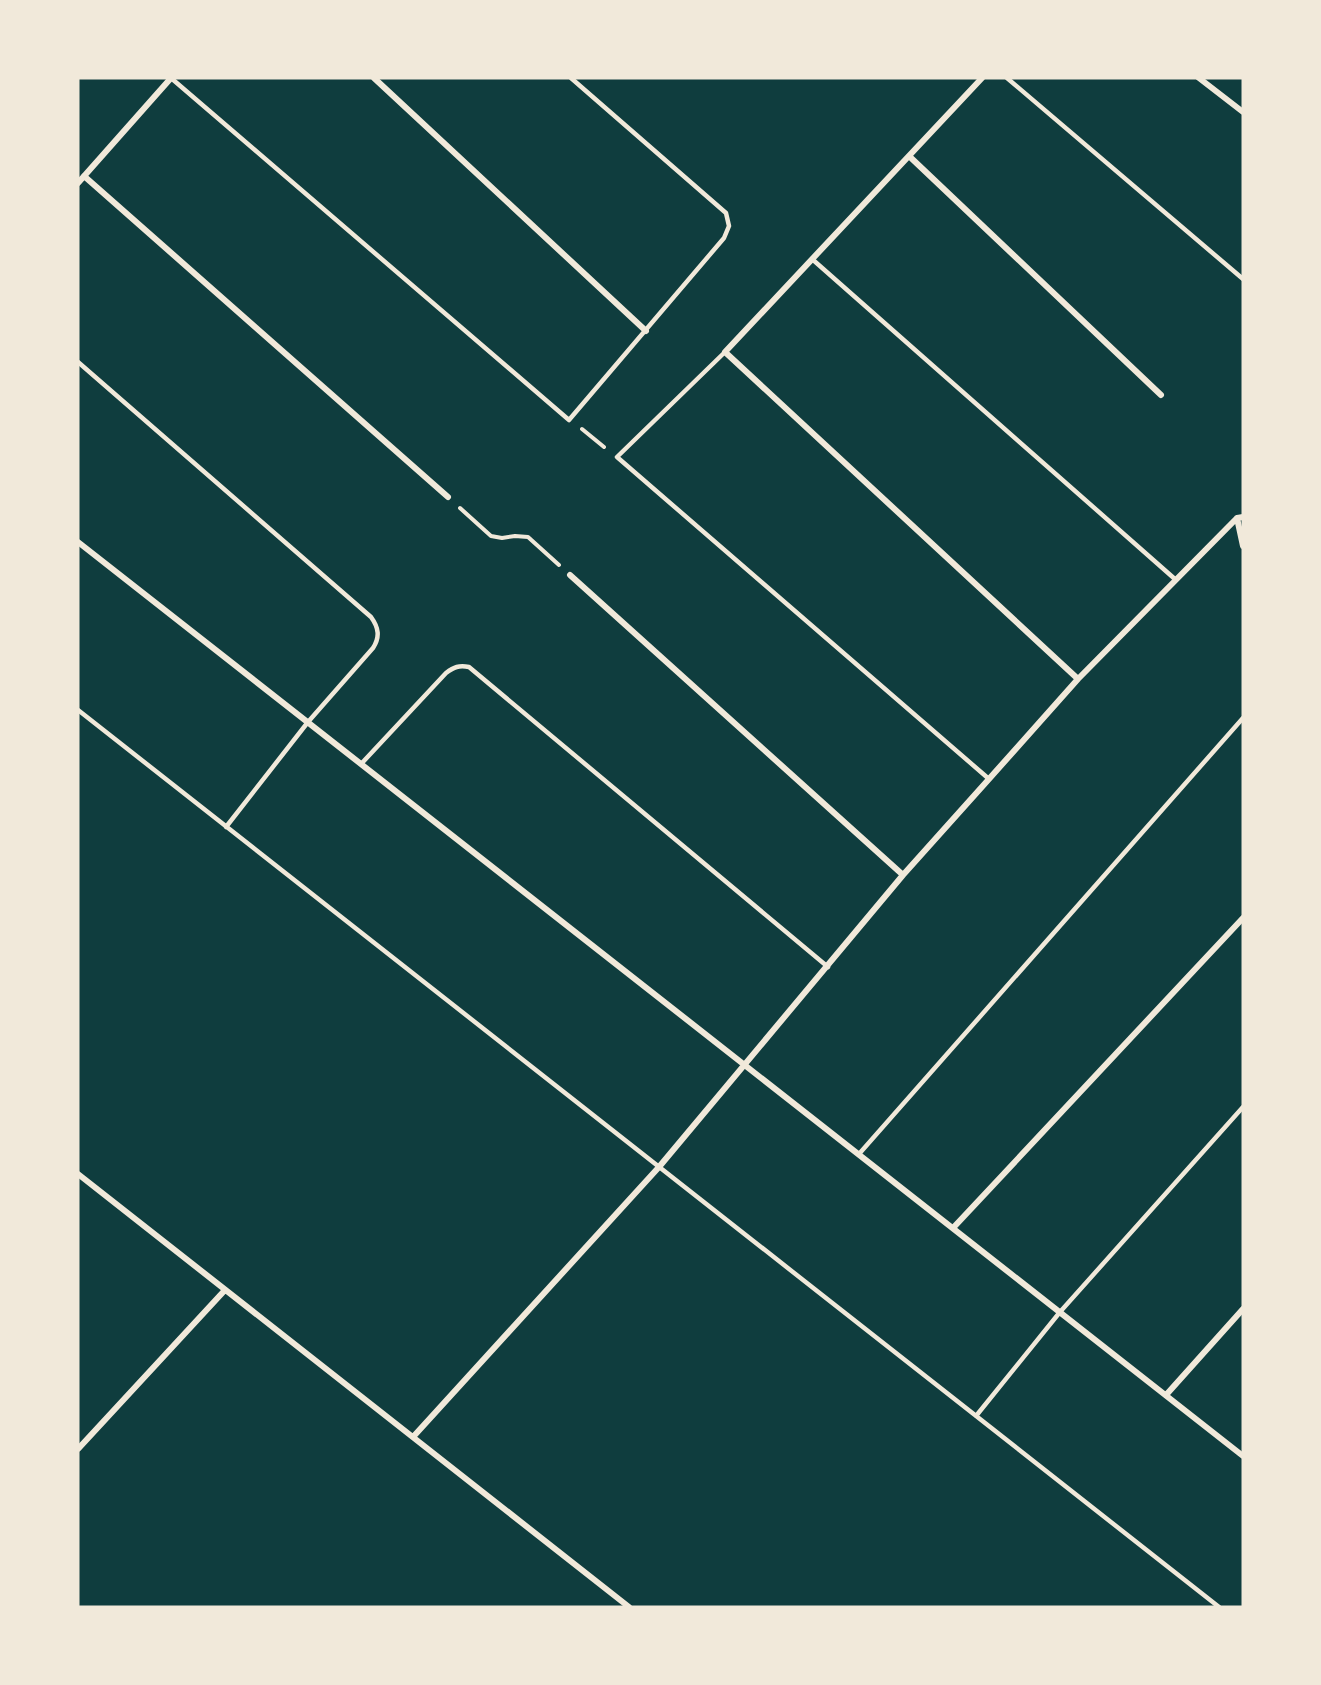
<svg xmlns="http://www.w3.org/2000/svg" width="1321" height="1685" font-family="Roboto,sans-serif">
  <rect width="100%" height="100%" fill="#0f3d3e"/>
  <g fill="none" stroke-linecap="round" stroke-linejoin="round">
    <path stroke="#f1e9da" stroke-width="4" d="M582,429l22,18
      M460,508l31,28 11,2 13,-2 13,1 31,28"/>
    <path stroke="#f1e9da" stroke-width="4.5" d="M171,78l398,342 155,-182 5,-12 -3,-13 -155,-135
      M1007,78l236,201
      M812,259l364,321
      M725,352l-108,105 372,322
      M78,362l293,255c8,11 9,20 2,31l-65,74 -82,105
      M78,710l1141,897
      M361,764l85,-91c8,-6 13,-8 23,-6l359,300
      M859,1154l384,-436
      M976,1416l84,-104 183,-205"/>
    <path stroke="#f1e9da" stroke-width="6" d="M374,78l272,253
      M982,78l-257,274 353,327
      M1199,78l44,34
      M909,156l252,239
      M84,176l364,321
      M78,183l93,-105
      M1237,518l6,28
      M78,542l1165,914
      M570,575l333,300
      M78,1174l551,433
      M953,1228l290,-310
      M1166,1395l77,-86
      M413,1437l246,-270 244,-292 86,-96 89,-100 159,-161 6,-1
      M78,1449l147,-159"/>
  </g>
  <rect width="1321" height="1685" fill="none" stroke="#f1e9da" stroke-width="159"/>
</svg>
